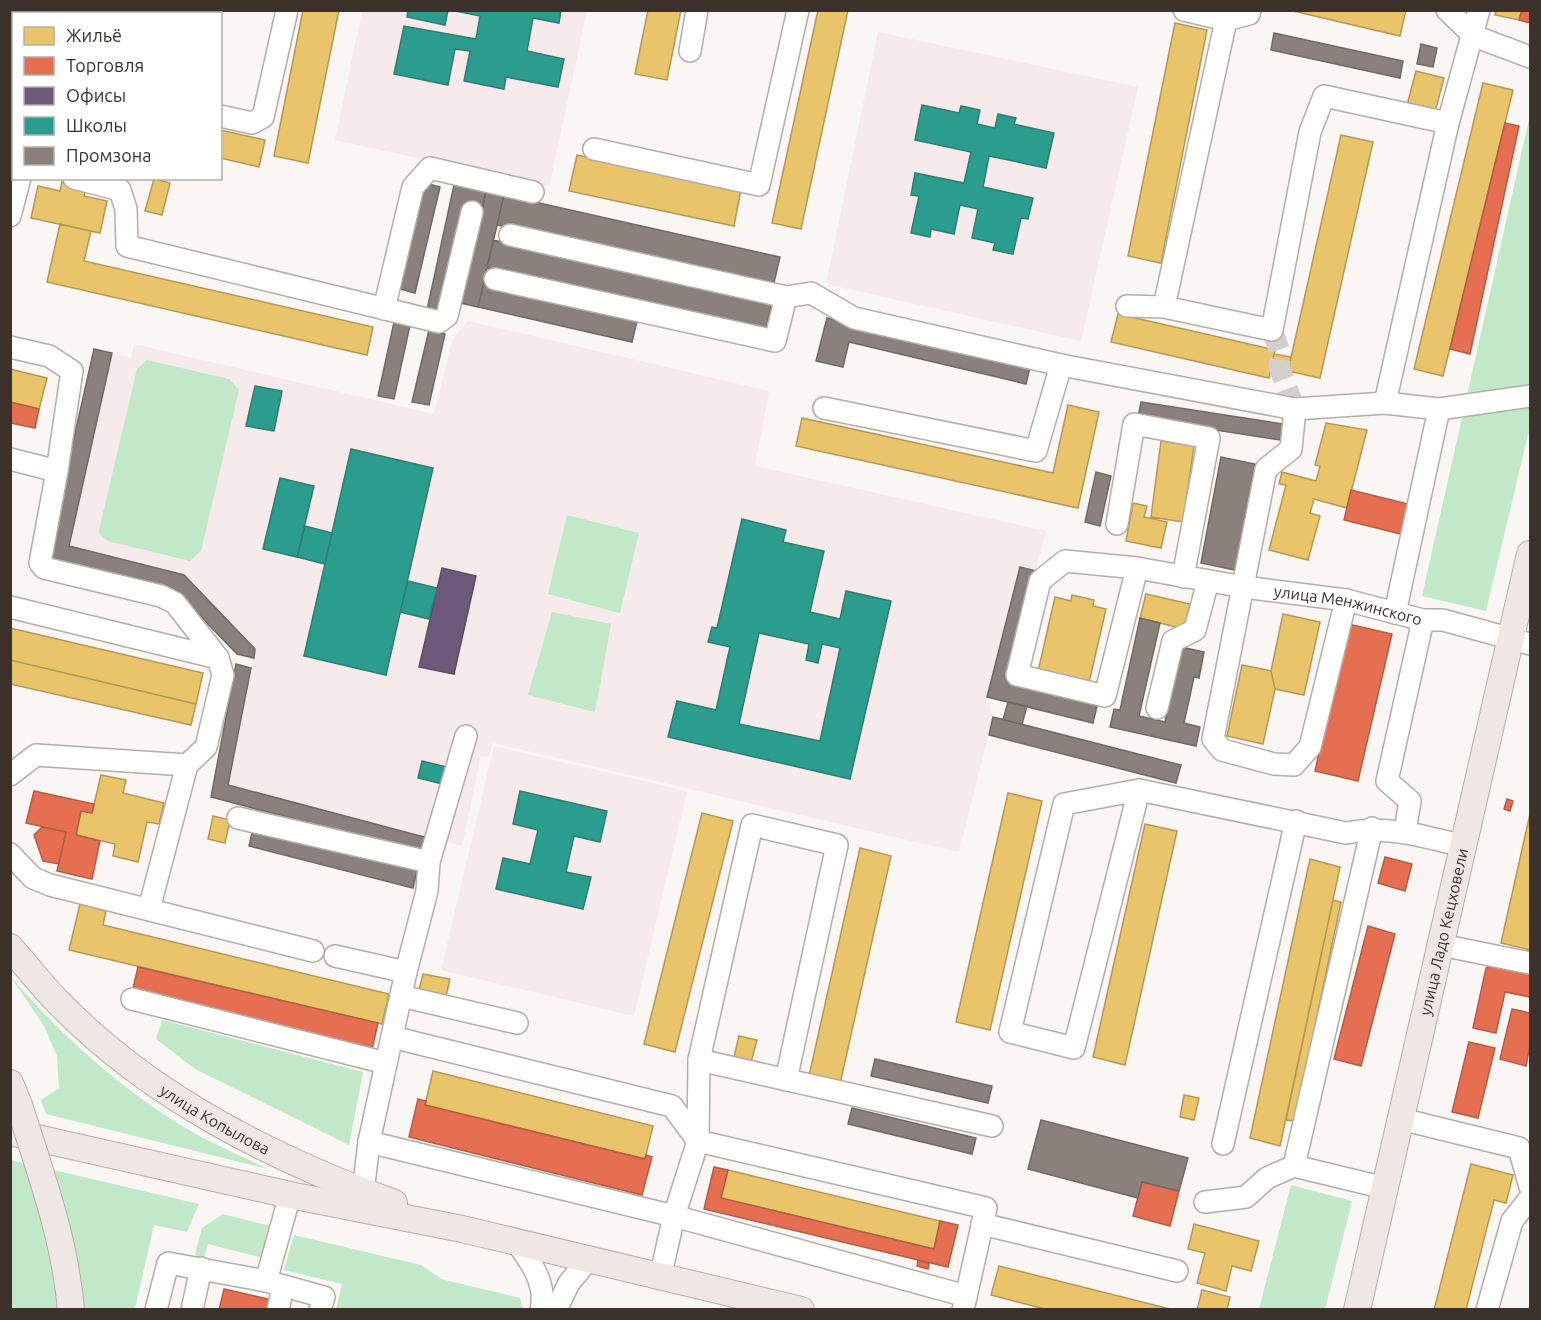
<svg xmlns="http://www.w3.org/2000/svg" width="1541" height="1320" font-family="Ubuntu,sans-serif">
  <rect width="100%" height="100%" fill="#f9f6f4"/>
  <path fill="#f7eaea" d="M11,11h23l-1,2 -19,1v85l-3,12z
    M362,11h225l-38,176 -214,-47z
    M878,32l260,55 -57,254 -255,-57z
    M468,321l301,70 -14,75 291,65 -10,40 -16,-4 -33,129 6,21 -34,135 -466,-109 -4,14 -8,-1 -19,90 -234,-61 27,-136 -71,-74 -115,-29 43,-193 19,5 3,-14 300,70 18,-74z
    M494,746l193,45 -53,225 -193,-46z"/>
  <path fill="#c1e8c9" d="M1530,115v311l-44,185 -64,-15z
    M147,360l82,19 10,11 -38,161 -11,10 -82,-20 -8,-6 -1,-5 38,-161z
    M567,515l72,18 -19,80 -72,-19z
    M552,612l59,12 -16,88 -67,-17z
    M11,977c51,59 110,113 178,153 25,15 53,26 79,39l-222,-55 -5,-14 18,-12 -2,-32 -13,-30z
    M162,1020l201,52 -14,73 -154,-76 -39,-30z
    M11,1160l188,44 -12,28 -33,-7 -19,84 -124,1z
    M1291,1185l61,16 -27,108h-66z
    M223,1214l48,12 -8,32 -55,-14 -5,18 -8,-8 7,-26z
    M294,1235l127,30 20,14 79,19 3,11h-187l6,-25 -58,-14z"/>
  <path fill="#e9c46a" stroke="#b59857" stroke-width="1.5" d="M88,10h34v4h-35z
    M303,10h36l-31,153 -34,-7z
    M648,10h33l-14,70 -32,-6z
    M818,10h30l-47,219 -29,-6z
    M1289,10h117l-6,26z
    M1496,10h26l-3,10 -24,-5z
    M1175,23l32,7 -46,233 -33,-7z
    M1416,71l28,7 -9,34 -28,-7z
    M1483,83l30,7 -70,286 -29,-7z
    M220,130l45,10 -6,27 -39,-9z
    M1341,135l32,7 -53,236 -32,-7z
    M577,155l164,34 -7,37 -165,-35z
    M154,179l16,4 -8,32 -17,-4z
    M62,182l24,5 -2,9 23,5 -7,32 -69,-15 7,-32 22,5z
    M60,224l31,7 -7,30 289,66 -6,28 -320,-73z
    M1118,314l157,36 -6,28 -158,-36z
    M1274,354l17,3 -2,12 -17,-3z
    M10,369l37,9 -8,31 -29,-7z
    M1068,405l31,7 -21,96 -282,-62 6,-28 251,55z
    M1326,423l41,7 -20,78 -33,-9 -4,14 10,3 -12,44 -39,-10 17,-65 -7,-1 3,-12 34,9 4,-15 -5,-1z
    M1161,441l33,5 -11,76 -32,-5z
    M1133,503l14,3 -3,11 23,5 -6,26 -35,-7z
    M1146,594l44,10 -6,25 -44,-11z
    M1072,595l22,5 -1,6 13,3 -18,78 -51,-11 18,-79 16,4z
    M1283,614l37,8 -16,73 -29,-6 -4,-18z
    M10,628l193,45 -7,31 -186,-44z
    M10,660l186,44 -5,21 -181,-41z
    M1242,665l29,6 4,18 -12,55 -36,-8z
    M101,775l25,5 -3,13 41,10 -5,21 -12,-2 -9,40 -25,-6 2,-12 -39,-9 5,-24 11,2z
    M1008,793l34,8 -52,229 -34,-8z
    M702,813l31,8 -58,231 -31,-8z
    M1530,814v136l-29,-7z
    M213,816l17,4 -5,23 -17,-4z
    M1145,824l32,7 -52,234 -32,-8z
    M860,848l31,8 -51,228 -31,-8z
    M1310,859l30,8 -60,279 -30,-8z
    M1333,900l8,2 -46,219 -9,-1z
    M80,904l26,7 -3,14 286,69 -7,30 -313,-74z
    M423,974l27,5 -4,17 -27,-6z
    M739,1036l18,4 -7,26 -17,-5z
    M433,1071l220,55 -8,33 -220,-54z
    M1184,1095l15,3 -5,22 -14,-3z
    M1471,1164l42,11 -7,28 -12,-3 -28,110h-32z
    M728,1170l212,51 -6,28 -213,-51z
    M1194,1224l65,17 -8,30 -19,-5 -6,25 -29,-8 8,-30 -17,-4z
    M999,1266l175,44h-126l-57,-15z
    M1202,1290l28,7 -3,13h-30z"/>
  <path fill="#e76f51" stroke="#b45d46" stroke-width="1.5" d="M1522,10h8v13l-11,-3z
    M1505,123l14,3 -49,228 -20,-5z
    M10,402l29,7 -4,19 -25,-5z
    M1351,490l57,14 -7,30 -57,-14z
    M1348,624l44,10 -34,147 -43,-10z
    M34,791l60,13 -2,9 -11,-2 -5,24 24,6 -8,38 -35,-8 9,-39 -40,-9z
    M1507,799l6,2 -3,10 -6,-2z
    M42,827l24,5 -7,32 -16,-3 -9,-26z
    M1385,857l27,7 -7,27 -27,-8z
    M1368,926l27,8 -34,132 -27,-7z
    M1493,965l37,8v24l-25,-5 -9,41 -23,-5 13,-60z
    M138,967l240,56 -6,26 -240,-56z
    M1512,1009l18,4v32l-4,21 -26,-7z
    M1469,1042l26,6 -17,70 -26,-6z
    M418,1099l8,2 -1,4 220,54 1,-4 6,2 -10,38 -233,-58z
    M714,1167l14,3 -7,28 213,51 6,-28 18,4 -10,42 -244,-58z
    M1142,1182l37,9 -9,35 -37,-10z
    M918,1260l11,3 -1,6 -11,-3z
    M224,1289l48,11 -2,10h-51z"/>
  <path fill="#6d597a" stroke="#5f4d62" stroke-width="1.5" d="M442,568l34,8 -22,98 -35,-7z"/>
  <path fill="#2a9d8f" stroke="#307d71" stroke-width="1.5" fill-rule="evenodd" d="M10,10h16v4h-12z
    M408,10h40l-3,15 -38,-8z
    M451,10h110l-2,13 -26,-5 -6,33 37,8 -6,28 -52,-10 -2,12 -40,-8 6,-30 -15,-2 -7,36 -54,-11 10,-48 72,13 4,-23z
    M922,105l37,8 2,-7 19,4 -3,14 18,4 3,-14 18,4 -2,6 40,9 -8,35 -57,-12 -6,31 50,11 -5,21 -7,-1 -8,36 -20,-4 2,-7 -23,-5 6,-29 -18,-4 -6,29 -23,-5 -1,8 -19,-4 8,-37 -8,-1 4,-22 49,10 7,-31 -56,-12z
    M255,386l27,5 -8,40 -28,-5z
    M351,449l82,19 -47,207 -82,-19z
    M280,478l34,8 -17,71 -34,-8z
    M742,519l44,11 -3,12 41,9 -14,61 30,7 6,-28 45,10 -41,178 -182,-42 9,-36 39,9 14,-63 -22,-5 4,-15 5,1zM759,633l50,11 -3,16 12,3 4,-19 18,4 -20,93 -81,-17z
    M305,526l27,7 -7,31 -28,-7z
    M408,581l29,7 -8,31 -29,-7z
    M422,761l25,6 -4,17 -25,-6z
    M520,791l87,20 -7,31 -26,-6 -8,36 25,5 -8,32 -87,-20 7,-31 27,6 8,-34 -25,-6z"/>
  <path fill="#8a817c" stroke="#736964" stroke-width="1.5" d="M1274,33l129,28 -3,17 -129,-28z
    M1421,44l16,4 -4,19 -16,-3z
    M425,183l15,4 -25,106 -15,-4z
    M454,185l32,7 -3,15 -17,-3 -24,110 -15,-4z
    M486,191l18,4 -26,112 -18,-4z
    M504,195l276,62 -7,30 -276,-62z
    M493,240l279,62 -6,28 -279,-62z
    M484,282l154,35 -6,25 -154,-35z
    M827,318l203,49 -4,17 -177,-42 -6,25 -27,-6z
    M394,322l16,3 -16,74 -16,-3z
    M429,330l16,4 -16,71 -17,-3z
    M94,349l18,4 -43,193 115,29 71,74 -1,9 -17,-4 -61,-63 -129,-33z
    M1141,402l142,22 -3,16 -142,-22z
    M1221,457l34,7 -20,106 -34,-7z
    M1096,472l15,4 -11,50 -15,-4z
    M1020,567l16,4 -28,112 89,23 -4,17 -106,-26z
    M1140,618l20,5 -21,93 26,6 16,-75 23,5 -5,26 -5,-1 -10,46 16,4 -4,19 -86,-19 4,-18 6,1z
    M236,664l15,4 -23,117 200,53 -5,15 -212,-56z
    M1008,702l19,4 -5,18 -19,-4z
    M993,717l188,48 -5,18 -187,-48z
    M253,829l164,42 -4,17 -164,-42z
    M875,1059l117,27 -4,17 -117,-27z
    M852,1108l124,30 -4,16 -124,-30z
    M1041,1120l147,38 -9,33 -37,-9 -4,16 -110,-29z"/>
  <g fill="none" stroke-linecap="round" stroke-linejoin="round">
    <path stroke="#d3cfcc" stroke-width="21" stroke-dasharray="21 10" stroke-linecap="butt" d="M1272,330l9,25 -2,12 16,42"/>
    <g stroke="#b4ada9" stroke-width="24">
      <g id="minor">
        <path d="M1184,10l42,10"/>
        <path d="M1447,10l27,26 56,21"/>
        <path d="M56,14v-4"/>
        <path d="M136,14l1,-4"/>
        <path d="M690,51l7,-41"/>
        <path d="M220,116l32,7 11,-6 24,-107"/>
        <path d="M594,149l165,36 39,-175"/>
        <path d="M74,178l46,12 6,19 1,37 312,76 8,-6 25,-104"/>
        <path d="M10,216l10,-38"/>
        <path d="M510,235l276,62 25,-4 43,25 207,47 234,44 90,-6 54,6 91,-13"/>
        <path d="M495,279l280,62 11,-44"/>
        <path d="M1127,306l37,1 108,23 38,-198 14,-36 124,27"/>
        <path d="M1164,307l62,-287 23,-6 1,-4"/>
        <path d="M384,309l29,-122 17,-19 103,24"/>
        <path d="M10,347l39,9 23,15 -15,100 -47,-12"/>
        <path d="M1385,403l63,-280 31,-113"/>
        <path d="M824,408l212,43 25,-86"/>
        <path d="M1295,409l-4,40 -25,20 -53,270 9,11 52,14 20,1 16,-18 36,-147"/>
        <path d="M57,471l-17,92 4,5 117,28 14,7 43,55"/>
        <path d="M1117,524l17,-100 75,14 -26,139"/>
        <path id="s1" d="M1137,568l-72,-7 -25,20 -23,94 88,21 32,-128 107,19 102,13 77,20h20l87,24"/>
        <path d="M10,607l208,51 5,17 -17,72 -19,18 -151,-10 -26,20"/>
        <path d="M1395,613l44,-204"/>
        <path d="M1157,708l16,-67 22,-11 13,-49"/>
        <path d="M1139,790l-75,14 -54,228 64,16 65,-258 207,43c41,-8 77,3 117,13"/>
        <path d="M238,818l191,44"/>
        <path d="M1372,828l-78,338 91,22"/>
        <path d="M1405,831l5,-30 -23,-20 36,-161"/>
        <path d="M10,854l23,24 17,7 263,66"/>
        <path d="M149,909l38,-144"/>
        <path d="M1441,945l89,18"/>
        <path d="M335,956l71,16"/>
        <path d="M401,996l116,27"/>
        <path d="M132,999l254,64"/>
        <path d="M392,1037l280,69 26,35 288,67 -23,102"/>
        <path d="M699,1060l293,66"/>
        <path d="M1401,1119l118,29 11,39"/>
        <path d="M369,1142l305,74 292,80"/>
        <path d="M1223,1144l73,-323"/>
        <path d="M363,1192l6,-50 37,-170 21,-81 2,-29 37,-126"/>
        <path d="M1205,1202l41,-5 21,-19 27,-12"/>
        <path d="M982,1224l195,47"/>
        <path d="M517,1243c14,19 30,41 24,67"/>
        <path d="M660,1278l14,-62 24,-75 1,-81 53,-235 85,20 -51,235"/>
        <path d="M266,1281l58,16 -4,13"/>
        <path d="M156,1310l12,-47 98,18 24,-86"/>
        <path d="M192,1310l9,-42"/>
        <path d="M278,1310l5,-24"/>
        <path d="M556,1310l13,-27 19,-23"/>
        <path d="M1487,1310l25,-89 18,-23"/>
      </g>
    </g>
    <g stroke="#baaca6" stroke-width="28">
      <g id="major">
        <path id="s2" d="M10,947c16,18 31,38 48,55 92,95 214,156 336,201"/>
        <path d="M10,1083l9,22"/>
        <path d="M10,1132l280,63 172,34 339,81"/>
        <path id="s3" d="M1357,1310l173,-756"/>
      </g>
    </g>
    <use href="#minor" stroke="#fefefd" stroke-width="21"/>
    <use href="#major" stroke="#efe7e4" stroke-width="26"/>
    <g stroke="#baaca6" stroke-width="28" stroke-linecap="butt">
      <path id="major-bridge" d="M19,1105c21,67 46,133 52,205"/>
    </g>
    <use href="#major-bridge" stroke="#efe7e4" stroke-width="26"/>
  </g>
  <g text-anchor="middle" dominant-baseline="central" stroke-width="6" stroke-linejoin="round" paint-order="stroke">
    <g font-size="16" fill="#3d322b" stroke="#fff">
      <text stroke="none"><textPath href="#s1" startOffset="638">улица Менжинского</textPath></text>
      <text stroke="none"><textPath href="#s3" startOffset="388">улица Ладо Кецховели</textPath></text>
      <text stroke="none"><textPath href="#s2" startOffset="270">улица Копылова</textPath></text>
    </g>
  </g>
  <rect width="1541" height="1320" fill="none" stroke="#3d322b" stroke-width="24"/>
  <rect x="12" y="12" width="210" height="168" fill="#ffffff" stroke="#b1adaa" stroke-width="1.5"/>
  <rect x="24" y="27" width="30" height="18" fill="#e9c46a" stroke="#b1adaa" stroke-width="1.5"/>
  <text x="66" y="42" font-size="18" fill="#3d322b">Жильё</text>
  <rect x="24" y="57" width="30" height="18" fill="#e76f51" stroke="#b1adaa" stroke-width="1.5"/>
  <text x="66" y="72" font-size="18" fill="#3d322b">Торговля</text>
  <rect x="24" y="87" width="30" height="18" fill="#6d597a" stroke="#b1adaa" stroke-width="1.5"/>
  <text x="66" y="102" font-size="18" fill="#3d322b">Офисы</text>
  <rect x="24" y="117" width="30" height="18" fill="#2a9d8f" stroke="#b1adaa" stroke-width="1.5"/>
  <text x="66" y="132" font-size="18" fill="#3d322b">Школы</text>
  <rect x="24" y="147" width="30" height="18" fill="#8a817c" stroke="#b1adaa" stroke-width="1.5"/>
  <text x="66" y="162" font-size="18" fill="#3d322b">Промзона</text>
</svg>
